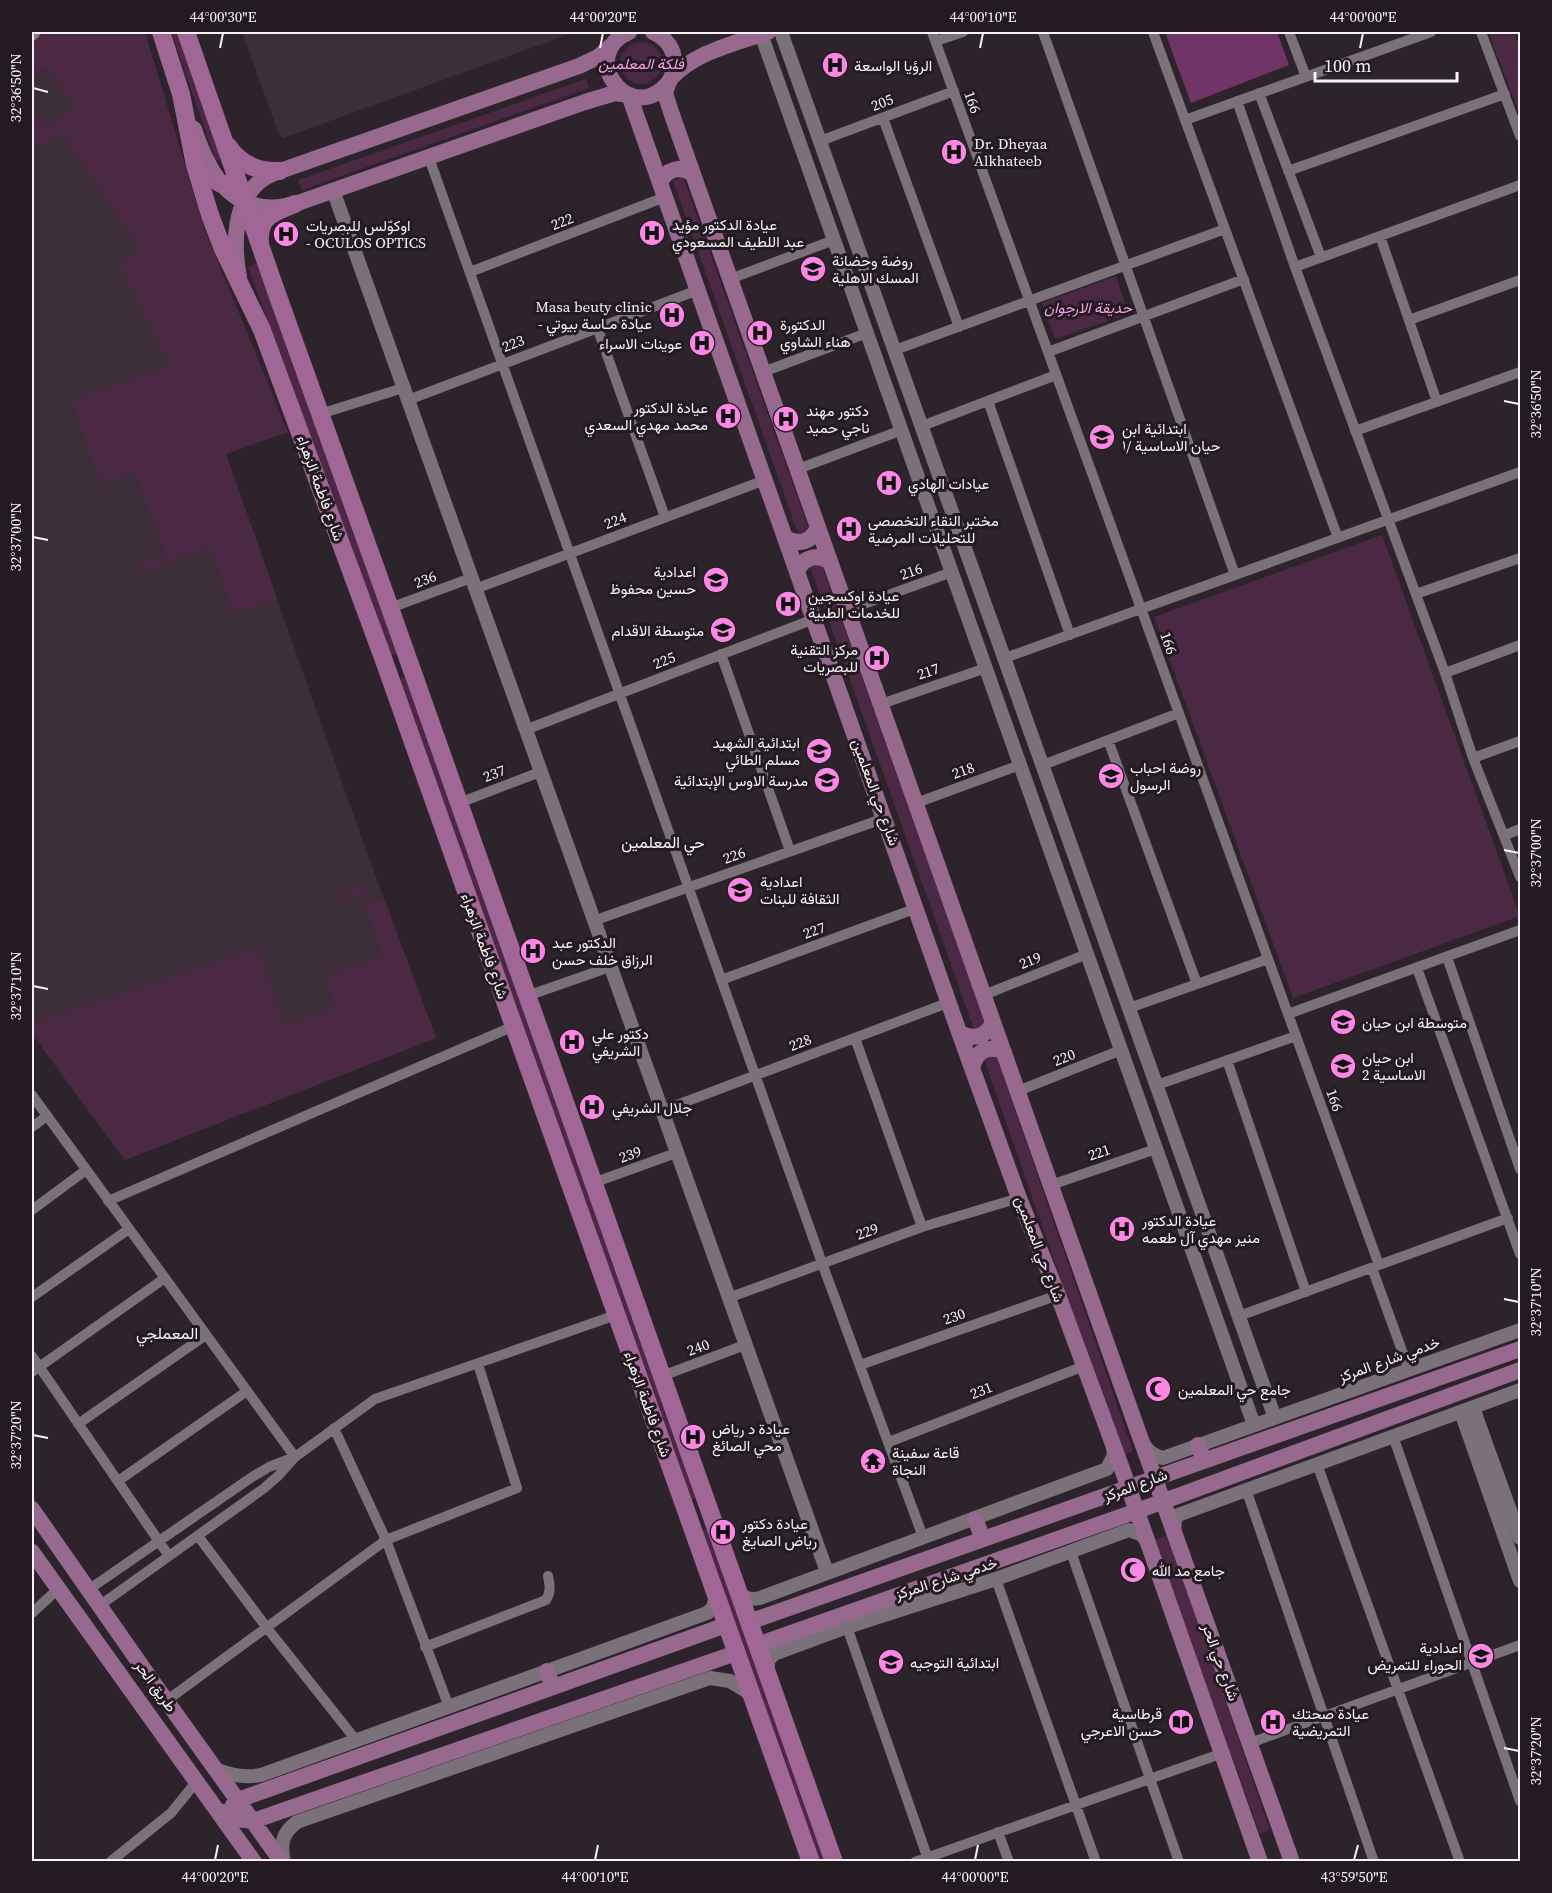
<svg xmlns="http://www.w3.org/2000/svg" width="1552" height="1893" font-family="'Source Serif 4',Vazirmatn,serif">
  <rect width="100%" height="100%" fill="#2d242b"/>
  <path fill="#3d2f39" d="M242,32h333l-292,106 -4,-4z
    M65,57l43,66 259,730 69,185 -311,122 -93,-126v-955z"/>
  <path fill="#4b2844" d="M39,32h106l59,196 84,204 -62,22 51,144 -44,15 -23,-67 -70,27 -2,-8 28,-11 -32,-83 -33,13 -29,-83 98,-35 -51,-102 21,-15 -78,-115 -22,14 -8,-11v-17l6,-5 9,12 28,-19 -27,-40 -16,11v-42z
    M171,32h8l44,126 -7,3z
    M1488,32h26l6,16v67z
    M620 63a21 21 0 1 1 42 0a21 21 0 1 1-42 0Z
    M586,79l3,9 -287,102 -4,-10z
    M683,177l128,358 -11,4 -127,-358z
    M258,262l139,390 -2,3 -7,-3 -140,-385z
    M1116,276l12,38 -73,25 -13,-36z
    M1382,535l138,381 -227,82 -139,-381z
    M820,560l167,468 -12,4 -166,-468z
    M405,677l292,820 -3,2h-4l-290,-818 1,-3z
    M363,886l6,18 15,-6 52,140 -311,122 -93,-126v-11l227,-75 26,77 50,-16 -11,-32 59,-22 -21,-60 -18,6 -3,-7z
    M995,1052l138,399 -11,4 -139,-399z
    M706,1528l122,333h-11l-115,-329z
    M1168,1535l102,295 -10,4 -106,-294z"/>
  <path fill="#713466" d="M1165,32h112l12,33 -98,38z"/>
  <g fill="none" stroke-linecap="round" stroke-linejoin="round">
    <path stroke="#7b7178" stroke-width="10" d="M932,32l447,1233
      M1043,32l192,543
      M1153,32l185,506
      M1289,32l17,45
      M1481,32l39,104
      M936,41l27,-9
      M1259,93l62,164
      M1237,101l58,166 150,406 28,85 47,119
      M883,118l76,209
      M1185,120l246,-88
      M820,141l134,-50
      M428,155l394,1108 101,274
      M1288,171l217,-77
      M1380,236l57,166
      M1295,267l225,-82
      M470,272l195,-75
      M730,279l104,-39
      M1409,320l111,-40
      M597,327l68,190
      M895,350l330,-121
      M1048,352l196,-73
      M763,372l104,-39
      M408,400l290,-110
      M988,401l82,234
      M320,414l83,-26
      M922,426l134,-51
      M1355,431l165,-59
      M798,469l104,-39
      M475,589l290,-109
      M1416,594l104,-36
      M390,608l81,-30
      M847,610l105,-38
      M721,654l69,197
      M1005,658l515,-186
      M1445,673l75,-28
      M881,704l105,-36
      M525,730l289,-111
      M1108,740l89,244
      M1473,758l47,-17
      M1043,765l136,-52
      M459,803l81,-31
      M916,803l104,-38
      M1505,835l15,-6
      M593,921l292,-103
      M1447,957l73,212
      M1417,968l103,286
      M721,980l196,-72
      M984,995l103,-41
      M527,996l83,-29
      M1129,1008l139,-49
      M1288,1014l232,-84
      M855,1038l67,189
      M1227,1060l79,232
      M1157,1085l139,-49
      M1018,1091l103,-41
      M32,1095l263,362
      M661,1111l289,-109
      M32,1127l15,-11
      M593,1183l83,-30
      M1051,1185l105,-36
      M108,1201l406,-175
      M32,1210l54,-40
      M1372,1268l37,102
      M32,1297l97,-68
      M728,1298l194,-71 97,-29
      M1239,1316l269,-98
      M32,1356l137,200
      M860,1365l198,-70
      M32,1372l133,-94
      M662,1376l83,-31
      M78,1424l128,-89
      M334,1428l52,112 63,167
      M1393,1436l127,365
      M889,1442l195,-76
      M1317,1464l143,398
      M118,1481l129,-90
      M1246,1489l128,373
      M198,1536l69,92 89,112
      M1071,1552l108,310
      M996,1579l100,283
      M88,1590l164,-113 17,-10 23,-9
      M99,1606l164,-117 15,-13 17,-19 80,-58 241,-84
      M32,1613l26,-24
      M847,1627l82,235
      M425,1647l121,-47c5,-8 4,-14 2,-24
      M166,1701l220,-161 131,-52 -39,-124
      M1250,1743l270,-98
      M998,1832l11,30
      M110,1862l61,-49 26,-32
      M915,1862l308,-109"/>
    <path stroke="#7b7178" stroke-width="14" d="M781,32l494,1386
      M761,34l493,1391
      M333,190l494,1382
      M1473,1408l47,130
      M1461,1412l59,169
      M1143,1443c5,9 10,12 20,15l357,-128
      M1174,1533l1,-13 3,-5 342,-125
      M738,1592c7,7 12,8 22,6l347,-129 7,-14 -1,-8
      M768,1672v-11l6,-7 73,-27 149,-48 133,-49 13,5 5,7
      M215,1769c17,6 28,9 46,6l446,-162 6,-5 3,-13
      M284,1862c-4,-18 -2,-29 13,-40l413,-144 20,3 21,13"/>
    <path stroke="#896d83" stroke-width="15" d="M32,33l1,-1"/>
    <path stroke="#97698e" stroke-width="16" d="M629,32c-50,22 -4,89 33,57 8,-6 12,-15 12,-25 1,-15 -8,-26 -21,-32
      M671,78c24,-26 65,-35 97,-46
      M668,84l-3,9 6,19 449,1269 172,481
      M194,129c16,49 42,91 101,75l290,-102 30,-9 14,2 330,937 60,166 39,97 63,171 139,396
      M660,183c6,-14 20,-18 33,-9
      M239,277c-6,-32 -6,-77 24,-98 5,-4 12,-6 17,-8l299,-105 19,-9 14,-12
      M786,538c13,8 26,4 32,-11
      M797,571c7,-14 20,-18 33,-9
      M959,1032c14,9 28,5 34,-10
      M973,1065c4,-15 17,-20 31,-13
      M1198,1445l6,15
      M32,1509l118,169 132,184
      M975,1519l8,20
      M32,1552l222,310
      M749,1622l771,-273
      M757,1645l380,-134 383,-141
      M547,1671l6,16
      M217,1810l20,9 16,2 483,-168
      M231,1829c0,-10 -3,-23 7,-29l488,-175"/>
    <path stroke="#a06695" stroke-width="18" d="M161,32l20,62 14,71 15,50 13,34 39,81 120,325 429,1207
      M186,32l90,259 114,317 444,1254
      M228,146c12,18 30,26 52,25
      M218,182c8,6 15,2 17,-8
      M260,243c-2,-27 13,-30 35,-39"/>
  </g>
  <path fill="none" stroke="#f8f1f6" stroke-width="2" d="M220,48l3,-15M600,48l3,-15M980,48l3,-15M1360,48l3,-15M33,88l15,4M1504,401l15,3M33,537l15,3M1504,850l15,3M33,986l15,3M1504,1299l15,3M33,1435l15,3M1504,1748l15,3M215,1860l3,-15M595,1860l3,-15M975,1860l3,-15M1354,1860l4,-15"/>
  <defs>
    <g id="hospital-disc" transform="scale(1.35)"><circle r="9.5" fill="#fb87e5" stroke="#231b21"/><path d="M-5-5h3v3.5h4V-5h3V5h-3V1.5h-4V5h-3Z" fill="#111"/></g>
    <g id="school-disc" transform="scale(1.35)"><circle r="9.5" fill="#fb87e5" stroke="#231b21"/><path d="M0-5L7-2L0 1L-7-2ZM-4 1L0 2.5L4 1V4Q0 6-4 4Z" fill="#111"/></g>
    <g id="mosque-disc" transform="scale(1.35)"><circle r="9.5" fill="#fb87e5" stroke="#231b21"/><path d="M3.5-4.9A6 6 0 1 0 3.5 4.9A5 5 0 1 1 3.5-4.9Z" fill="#111"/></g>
    <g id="temple-disc" transform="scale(1.35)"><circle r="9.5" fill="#fb87e5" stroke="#231b21"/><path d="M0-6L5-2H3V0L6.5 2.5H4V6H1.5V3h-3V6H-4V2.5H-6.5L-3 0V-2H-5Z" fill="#111"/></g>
    <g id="library-disc" transform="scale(1.35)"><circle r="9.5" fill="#fb87e5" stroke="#231b21"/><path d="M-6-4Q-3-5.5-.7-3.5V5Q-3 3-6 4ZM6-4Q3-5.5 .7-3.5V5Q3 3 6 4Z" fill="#111"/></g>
  </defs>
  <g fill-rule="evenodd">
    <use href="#hospital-disc" x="835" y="65"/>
    <use href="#hospital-disc" x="954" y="152"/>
    <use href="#hospital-disc" x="652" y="233"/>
    <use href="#hospital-disc" x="286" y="234"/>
    <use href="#school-disc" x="813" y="269"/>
    <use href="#hospital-disc" x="672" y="315"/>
    <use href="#hospital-disc" x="760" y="333"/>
    <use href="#hospital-disc" x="702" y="343"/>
    <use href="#hospital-disc" x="728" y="416"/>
    <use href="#hospital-disc" x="786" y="419"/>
    <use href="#school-disc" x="1102" y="437"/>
    <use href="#hospital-disc" x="889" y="483"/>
    <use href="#hospital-disc" x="849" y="529"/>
    <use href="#school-disc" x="716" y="580"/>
    <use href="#hospital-disc" x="788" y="604"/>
    <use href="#school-disc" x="723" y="630"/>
    <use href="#hospital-disc" x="877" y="658"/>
    <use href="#school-disc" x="819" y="751"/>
    <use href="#school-disc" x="1111" y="776"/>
    <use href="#school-disc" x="827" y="780"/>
    <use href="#school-disc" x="740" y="890"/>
    <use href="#hospital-disc" x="533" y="951"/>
    <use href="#school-disc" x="1343" y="1022"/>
    <use href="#hospital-disc" x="572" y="1042"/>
    <use href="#school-disc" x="1343" y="1066"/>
    <use href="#hospital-disc" x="592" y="1107"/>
    <use href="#hospital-disc" x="1122" y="1229"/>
    <use href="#mosque-disc" x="1158" y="1389"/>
    <use href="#hospital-disc" x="693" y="1437"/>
    <use href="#temple-disc" x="873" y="1461"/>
    <use href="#hospital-disc" x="723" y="1532"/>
    <use href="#mosque-disc" x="1133" y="1570"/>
    <use href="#school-disc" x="1481" y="1656"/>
    <use href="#school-disc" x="891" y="1662"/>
    <use href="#library-disc" x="1181" y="1722"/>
    <use href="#hospital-disc" x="1273" y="1722"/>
  </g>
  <g text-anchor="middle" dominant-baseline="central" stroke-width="6" stroke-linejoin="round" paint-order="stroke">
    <g font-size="15" font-style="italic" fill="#fa9fe7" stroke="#231b21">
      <text x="641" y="63">فلكة المعلمين</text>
      <text x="1088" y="307">حديقة الارجوان</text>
    </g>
    <g font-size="15" fill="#f8f1f6" stroke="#231b21" text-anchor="start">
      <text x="854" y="65">الرؤيا الواسعة</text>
      <text x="974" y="143">Dr. Dheyaa<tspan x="974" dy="17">Alkhateeb</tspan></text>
      <text x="672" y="224">عيادة الدكتور مؤيد<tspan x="672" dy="17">عبد اللطيف المسعودي</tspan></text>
      <text x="306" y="225">اوكوّلس للبصريات<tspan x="306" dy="17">- OCULOS OPTICS</tspan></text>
      <text x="832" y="260">روضة وحضانة<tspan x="832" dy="17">المسك الاهلية</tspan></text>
      <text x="652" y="306" text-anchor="end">Masa beuty clinic<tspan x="652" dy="17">- عيادة مـاسة بيوتي</tspan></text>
      <text x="780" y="324">الدكتورة<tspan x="780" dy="17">هناء الشاوي</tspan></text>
      <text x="682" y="343" text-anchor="end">عوينات الاسراء</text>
      <text x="708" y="407" text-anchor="end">عيادة الدكتور<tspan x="708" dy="17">محمد مهدي السعدي</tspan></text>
      <text x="806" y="410">دكتور مهند<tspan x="806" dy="17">ناجي حميد</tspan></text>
      <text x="1122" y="428">ابتدائية ابن<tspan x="1122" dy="17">حيان الاساسية /١</tspan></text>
      <text x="908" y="483">عيادات الهادي</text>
      <text x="868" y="520">مختبر النقاء التخصصي<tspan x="868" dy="17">للتحليلات المرضية</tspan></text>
      <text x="696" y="571" text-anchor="end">اعدادية<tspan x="696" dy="17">حسين محفوظ</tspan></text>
      <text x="808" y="595">عيادة اوكسجين<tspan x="808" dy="17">للخدمات الطبية</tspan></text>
      <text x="704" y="630" text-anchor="end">متوسطة الاقدام</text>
      <text x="858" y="649" text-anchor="end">مركز التقنية<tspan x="858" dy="17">للبصريات</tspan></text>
      <text x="800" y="742" text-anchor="end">ابتدائية الشهيد<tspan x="800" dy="17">مسلم الطائي</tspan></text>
      <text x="1130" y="767">روضة احباب<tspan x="1130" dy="17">الرسول</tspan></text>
      <text x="808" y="780" text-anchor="end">مدرسة الاوس الإبتدائية</text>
      <text x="760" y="881">اعدادية<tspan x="760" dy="17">الثقافة للبنات</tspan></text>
      <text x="552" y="942">الدكتور عبد<tspan x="552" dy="17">الرزاق خلف حسن</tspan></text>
      <text x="1362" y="1022">متوسطة ابن حيان</text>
      <text x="592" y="1033">دكتور علي<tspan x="592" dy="17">الشريفي</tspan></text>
      <text x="1362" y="1057">ابن حيان<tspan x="1362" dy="17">الاساسية 2</tspan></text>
      <text x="612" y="1107">جلال الشريفي</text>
      <text x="1142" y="1220">عيادة الدكتور<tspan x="1142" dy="17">منير مهدي آل طعمه</tspan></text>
      <text x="1178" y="1389">جامع حي المعلمين</text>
      <text x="712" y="1428">عيادة د رياض<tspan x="712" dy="17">محي الصائغ</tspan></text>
      <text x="892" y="1452">قاعة سفينة<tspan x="892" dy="17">النجاة</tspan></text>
      <text x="742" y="1523">عيادة دكتور<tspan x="742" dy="17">رياض الصايغ</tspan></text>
      <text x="1152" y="1570">جامع مد الله</text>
      <text x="1462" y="1647" text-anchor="end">اعدادية<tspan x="1462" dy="17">الحوراء للتمريض</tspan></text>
      <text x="910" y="1662">ابتدائية التوجيه</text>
      <text x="1162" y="1713" text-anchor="end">قرطاسية<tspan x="1162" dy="17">حسن الاعرجي</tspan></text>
      <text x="1292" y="1713">عيادة صحتك<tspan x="1292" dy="17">التمريضية</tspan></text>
    </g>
    <g font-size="15" fill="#f8f1f6" stroke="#231b21">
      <text transform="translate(882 102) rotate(-21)">205</text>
      <text transform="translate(973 102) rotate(70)">166</text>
      <text transform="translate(562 221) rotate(-21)">222</text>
      <text transform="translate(513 343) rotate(-21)">223</text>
      <text transform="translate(321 488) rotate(70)">شارع فاطمة الزهراء</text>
      <text transform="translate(615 520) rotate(-21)">224</text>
      <text transform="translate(911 571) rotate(-20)">216</text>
      <text transform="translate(425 579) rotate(-21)">236</text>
      <text transform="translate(1169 643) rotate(70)">166</text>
      <text transform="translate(664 660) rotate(-21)">225</text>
      <text transform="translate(928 671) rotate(-19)">217</text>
      <text transform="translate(963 770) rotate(-20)">218</text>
      <text transform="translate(494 773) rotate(-21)">237</text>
      <text transform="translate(876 792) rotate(70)">شارع حي المعلمين</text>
      <text transform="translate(734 855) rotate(-20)">226</text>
      <text transform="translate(814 930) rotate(-20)">227</text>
      <text transform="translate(485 946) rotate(70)">شارع فاطمة الزهراء</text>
      <text transform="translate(1030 960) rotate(-22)">219</text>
      <text transform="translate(800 1042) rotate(-21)">228</text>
      <text transform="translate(1064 1057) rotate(-21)">220</text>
      <text transform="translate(1335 1100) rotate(70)">166</text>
      <text transform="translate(1099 1152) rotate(-19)">221</text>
      <text transform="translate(630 1154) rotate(-20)">239</text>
      <text transform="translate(867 1231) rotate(-20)">229</text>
      <text transform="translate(1040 1249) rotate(69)">شارع حي المعلمين</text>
      <text transform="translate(954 1316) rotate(-19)">230</text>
      <text transform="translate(698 1347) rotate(-20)">240</text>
      <text transform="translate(1389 1359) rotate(-20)">خدمي شارع المركز</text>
      <text transform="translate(981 1390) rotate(-21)">231</text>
      <text transform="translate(648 1404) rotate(70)">شارع فاطمة الزهراء</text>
      <text transform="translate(1135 1485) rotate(-20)">شارع المركز</text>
      <text transform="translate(946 1578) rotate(-18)">خدمي شارع المركز</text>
      <text transform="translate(1221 1662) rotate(70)">شارع حي الحر</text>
      <text transform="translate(156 1686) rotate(54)">طريق الحر</text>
    </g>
    <g font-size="16" fill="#f8f1f6" stroke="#231b21">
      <text x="663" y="842">حي المعلمين</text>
      <text x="167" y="1333">المعملجي</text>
    </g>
  </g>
  <rect width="1552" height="1893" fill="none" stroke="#231b21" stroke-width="66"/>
  <path d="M1315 72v9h142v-9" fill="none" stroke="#f8f1f6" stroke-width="3"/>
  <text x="1324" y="72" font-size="18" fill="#f8f1f6" stroke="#231b21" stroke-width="4.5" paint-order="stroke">100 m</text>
  <rect x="33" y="33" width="1486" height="1827" fill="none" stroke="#f8f1f6" stroke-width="2"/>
  <g font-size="15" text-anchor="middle" fill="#f8f1f6">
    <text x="223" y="22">44°00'30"E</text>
    <text x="603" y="22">44°00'20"E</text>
    <text x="983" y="22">44°00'10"E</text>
    <text x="1363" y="22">44°00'00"E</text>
    <text transform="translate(16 88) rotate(-90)" y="5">32°36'50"N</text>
    <text transform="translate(1536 404) rotate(-90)" y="5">32°36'50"N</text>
    <text transform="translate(16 537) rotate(-90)" y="5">32°37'00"N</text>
    <text transform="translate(1536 853) rotate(-90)" y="5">32°37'00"N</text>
    <text transform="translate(16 986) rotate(-90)" y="5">32°37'10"N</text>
    <text transform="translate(1536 1302) rotate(-90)" y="5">32°37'10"N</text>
    <text transform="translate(16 1435) rotate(-90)" y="5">32°37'20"N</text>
    <text transform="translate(1536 1751) rotate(-90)" y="5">32°37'20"N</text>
    <text x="215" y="1882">44°00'20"E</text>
    <text x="595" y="1882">44°00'10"E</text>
    <text x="975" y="1882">44°00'00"E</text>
    <text x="1354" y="1882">43°59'50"E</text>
  </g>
</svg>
